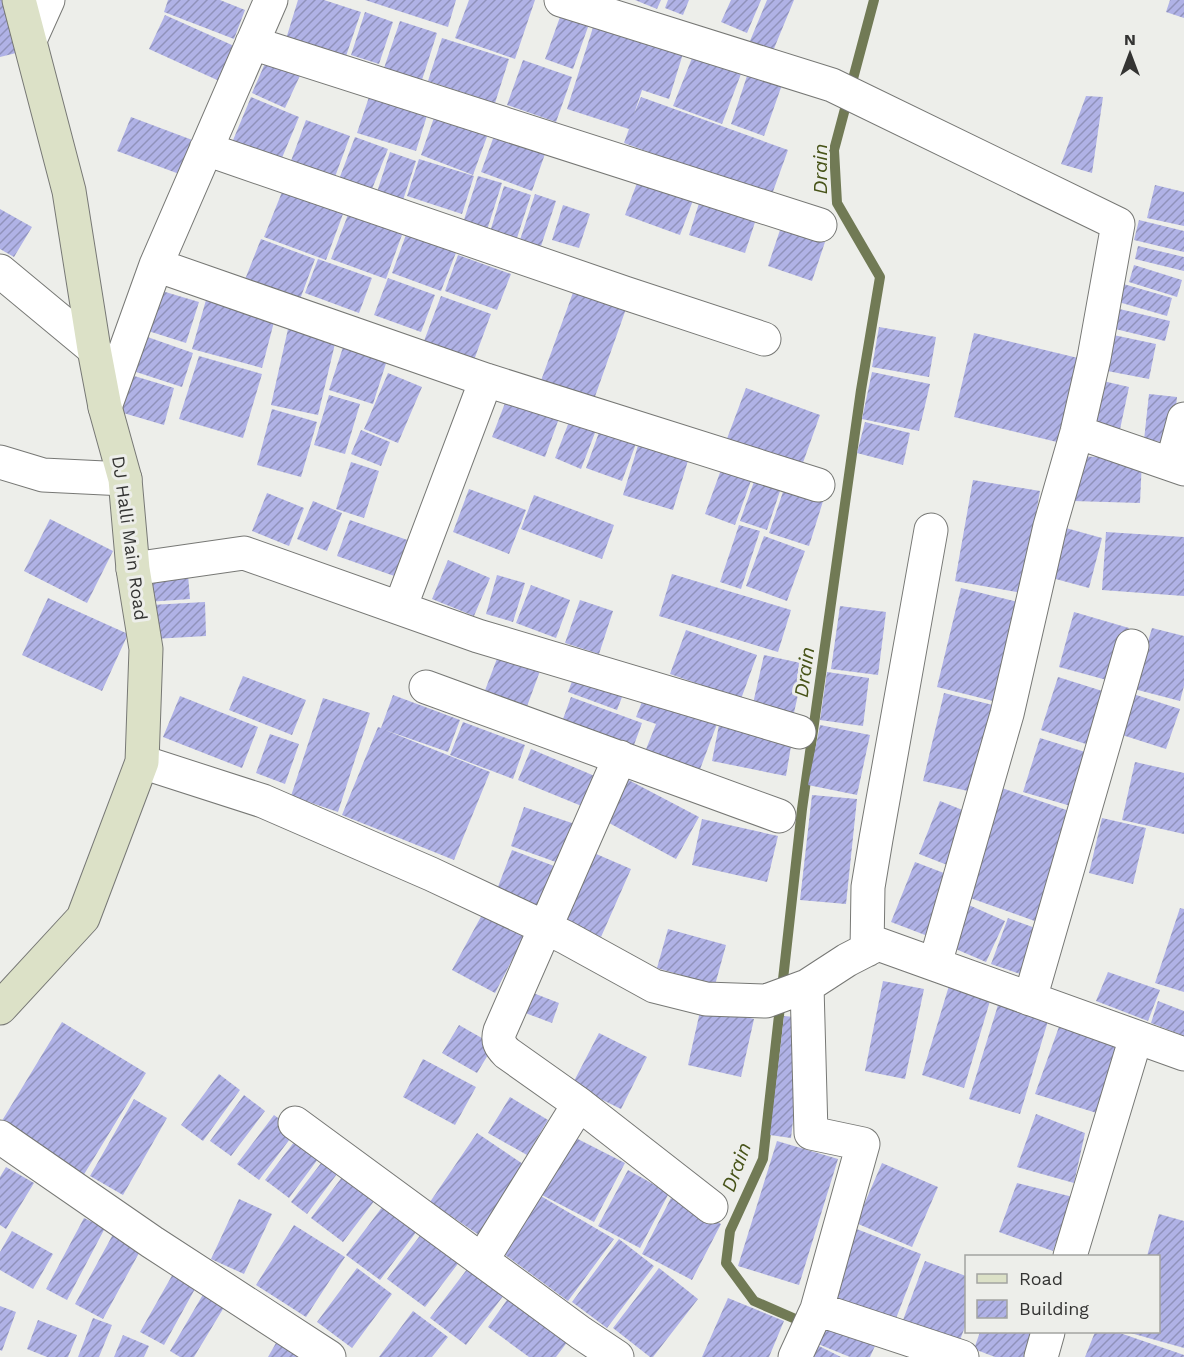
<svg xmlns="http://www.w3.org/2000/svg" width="1184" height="1357" font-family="'Work Sans',sans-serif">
  <defs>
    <pattern id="building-hatch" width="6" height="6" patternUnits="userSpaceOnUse" patternTransform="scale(1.5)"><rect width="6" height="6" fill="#b0b2e6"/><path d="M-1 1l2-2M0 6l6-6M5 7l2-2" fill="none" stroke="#9092bb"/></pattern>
  </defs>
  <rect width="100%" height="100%" fill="#edeeea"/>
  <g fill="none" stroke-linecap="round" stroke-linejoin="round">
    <path stroke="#717a55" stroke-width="10" d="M800,1321l-46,-20 -28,-38 4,-32 33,-72 39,-350 59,-419 19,-113 -43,-74 -3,-53 40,-150"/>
  </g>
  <path fill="url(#building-hatch)" d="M0,0h7l13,52 -20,5z
    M168,0h52l25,10 -11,29 -70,-27z
    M298,0h26l37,12 -16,47 -59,-20z
    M365,0h91l-8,27z
    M469,0h66l-20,59 -60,-21z
    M635,0h26l-4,9z
    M668,0h21l-6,15 -18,-7z
    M731,0h30l-14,33 -26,-11z
    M767,0h27l-21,51 -23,-10z
    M1170,0h14v18l-18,-6z
    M565,3l28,10 -20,56 -28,-10z
    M365,12l28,10 -14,42 -28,-9z
    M165,15l78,35 -15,35 -79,-36z
    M596,18l89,29 -16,52 -27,-9 -8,24 7,-17 147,53 -17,47 -147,-54 5,-14 -62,-20z
    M400,21l37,12 -16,50 -38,-12z
    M442,38l67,21 -14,44 -67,-22z
    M696,48l48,18 -22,58 -49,-18z
    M270,52l34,15 -19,41 -33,-15z
    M523,60l49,17 -16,45 -49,-17z
    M750,67l34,12 -20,57 -33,-12z
    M371,91l58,18 -13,42 -59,-18z
    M1086,96l17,1 -11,76 -31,-9z
    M251,97l48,20 -20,48 -48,-20z
    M436,112l53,19 -16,44 -52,-20z
    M131,117l64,24 -13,34 -65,-24z
    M306,120l44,16 -18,49 -44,-16z
    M495,133l51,18 -14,40 -51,-19z
    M355,137l33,12 -18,45 -32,-12z
    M390,152l26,9 -13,39 -26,-8z
    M419,159l55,17 -12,38 -55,-18z
    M640,175l55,20 -15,40 -55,-20z
    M478,176l24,7 -15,47 -24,-7z
    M1155,185l29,7v34l-37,-8z
    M504,186l27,9 -15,46 -26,-9z
    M282,192l61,22 -17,46 -62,-23z
    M535,194l21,7 -15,45 -21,-6z
    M701,197l56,19 -12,37 -56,-18z
    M563,205l27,9 -11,34 -27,-8z
    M0,209l32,18 -18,30 -14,-8z
    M349,212l54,20 -17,47 -55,-20z
    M1139,220l45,11v21l-50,-12z
    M781,227l44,15 -13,39 -44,-15z
    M407,232l50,18 -16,41 -49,-18z
    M261,239l54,20 -16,43 -55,-20z
    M1138,246l46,11v14l-49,-12z
    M458,255l53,19 -14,36 -52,-19z
    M318,259l54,19 -13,35 -54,-20z
    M1134,265l48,15 -5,17 -48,-15z
    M388,278l47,17 -14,37 -47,-17z
    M1120,283l52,15 -5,18 -52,-15z
    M575,287l52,19 -35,99 -53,-19z
    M152,288l47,14 -13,41 -47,-15z
    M441,296l50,18 -17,46 -50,-19z
    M206,300l69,18 -13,50 -70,-19z
    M1111,307l59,14 -5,20 -58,-14z
    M290,320l48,11 -20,84 -47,-10z
    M879,327l57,10 -7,40 -57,-10z
    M974,333l108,26 -21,84 -107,-26z
    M1104,333l52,11 -7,35 -52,-10z
    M139,334l54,19 -11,34 -55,-18z
    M344,344l44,13 -15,47 -44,-14z
    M199,356l63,18 -19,64 -64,-19z
    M121,372l53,16 -10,37 -54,-16z
    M872,372l58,12 -11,47 -57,-12z
    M388,373l34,14 -24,56 -34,-14z
    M1103,381l26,6 -10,47 -27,-6z
    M746,388l74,27 -20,56 -75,-27z
    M510,390l52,20 -17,47 -53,-20z
    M1149,394l28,3 -5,46 -28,-3z
    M329,395l31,9 -15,50 -31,-9z
    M272,409l45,13 -16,55 -44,-12z
    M572,414l26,11 -17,44 -26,-11z
    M865,422l45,11 -7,32 -46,-12z
    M601,427l36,14 -15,40 -36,-13z
    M361,430l29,12 -9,24 -30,-12z
    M640,439l50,15 -17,56 -50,-15z
    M1075,456l67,3 -2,44 -67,-2z
    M351,462l28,9 -15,47 -28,-9z
    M722,467l30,11 -17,47 -30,-11z
    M756,476l26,9 -15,45 -27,-9z
    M973,480l67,11 -18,102 -67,-12z
    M785,486l39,12 -15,48 -40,-13z
    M469,489l57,21 -17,44 -56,-22z
    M267,493l37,15 -15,38 -37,-15z
    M534,495l80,30 -12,34 -81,-30z
    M313,501l29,12 -15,38 -30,-12z
    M50,519l63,32 -26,52 -63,-32z
    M350,520l66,23 -13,36 -66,-23z
    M739,525l21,6 -19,58 -21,-7z
    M1055,525l47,13 -13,50 -48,-13z
    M1106,532l78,5v59l-82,-6z
    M764,536l41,15 -18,50 -41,-15z
    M448,560l42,18 -16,38 -42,-17z
    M187,563l3,36 -43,3 -2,-33z
    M672,574l119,36 -13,42 -119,-36z
    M497,575l28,8 -12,39 -27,-8z
    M531,585l39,15 -14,38 -40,-15z
    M961,588l57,14 -25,99 -56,-14z
    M48,598l80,36 -26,57 -80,-36z
    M580,600l33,11 -14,43 -34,-11z
    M205,602l1,34 -53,3 -2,-34z
    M840,606l46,6 -8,63 -47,-6z
    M1074,612l55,16 -15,54 -55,-15z
    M1152,628l32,8v50l-4,15 -46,-12z
    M686,630l71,25 -16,44 -71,-25z
    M764,655l41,9 -12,53 -41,-9z
    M498,656l42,15 -14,38 -42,-16z
    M577,668l50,16 -10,26 -49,-18z
    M827,672l42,6 -6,48 -43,-6z
    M243,676l63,24 -14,35 -63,-25z
    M1058,677l57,18 -16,53 -58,-18z
    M647,689l73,27 -24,64 -55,-18 15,-38 -20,-7z
    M944,693l53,13 -20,87 -54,-12z
    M1130,693l50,16 -14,40 -50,-16z
    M393,695l67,25 -12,32 -63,-22 105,42 -36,88 -112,-45 36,-88 3,1z
    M180,696l78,31 -16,41 -79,-31z
    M571,697l71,26 -12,33 -71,-26z
    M323,698l47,15 -32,99 -47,-16z
    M463,722l62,23 -12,34 -63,-24z
    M719,725l73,15 -6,36 -74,-15z
    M820,725l50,10 -13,60 -49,-10z
    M270,734l29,10 -14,40 -29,-11z
    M1040,738l58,18 -17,53 -58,-17z
    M531,749l66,28 -13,30 -66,-27z
    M1135,762l49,11v61l-62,-14z
    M621,776l78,41 -23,42 -78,-42z
    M996,786l85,29 -38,109 -84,-30z
    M812,795l45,4 -11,105 -46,-4z
    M940,801l35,14 -20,53 -36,-14z
    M524,807l57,19 -14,40 -56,-20z
    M1102,818l44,10 -13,56 -44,-11z
    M702,819l76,17 -11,46 -75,-17z
    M512,850l55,21 -16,42 -55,-21z
    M587,850l44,19 -30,68 -44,-19z
    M915,862l42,16 -24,60 -42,-16z
    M962,902l43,19 -19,41 -42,-18z
    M1180,908l4,1v83l-29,-9z
    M483,913l42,22 -30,58 -43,-23z
    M1008,918l38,14 -17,45 -38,-13z
    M668,929l58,16 -11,40 -58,-17z
    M1108,972l52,18 -12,31 -52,-20z
    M951,979l42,12 -29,97 -42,-13z
    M883,981l41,8 -19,90 -40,-8z
    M528,991l31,12 -7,20 -32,-12z
    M1158,1001l26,10v25l-33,-13z
    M998,1005l50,16 -28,93 -51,-15z
    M701,1007l53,12 -13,58 -53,-12z
    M784,1016l21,2 -14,120 -21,-3z
    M1061,1021l58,25 -19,68 -65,-20z
    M62,1022l84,51 -63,103 -83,-52z
    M459,1025l35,20 -17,28 -35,-20z
    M599,1033l48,24 -26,52 -49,-24z
    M423,1059l53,28 -21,38 -52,-28z
    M219,1074l21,16 -37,51 -22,-16z
    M244,1095l21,16 -34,45 -21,-15z
    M510,1097l38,23 -21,35 -39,-22z
    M134,1099l33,19 -44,77 -33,-19z
    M1036,1114l49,19 -11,50 -57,-16z
    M274,1115l22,16 -37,49 -22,-16z
    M477,1133l49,33 -47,69 -49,-33z
    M570,1135l55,28 -31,59 -54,-28z
    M298,1137l23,18 -32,43 -24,-18z
    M777,1141l61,18 -39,126 -61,-19z
    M328,1154l15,12 -36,48 -16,-12z
    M882,1163l56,24 -26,60 -56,-24z
    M6,1167l28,16 -28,46 -6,-4v-48z
    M628,1170l41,23 -29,55 -42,-22z
    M346,1172l32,24 -35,46 -32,-24z
    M1017,1183l56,14 -20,54 -54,-19z
    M534,1192l80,47 -46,62 -75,-55z
    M671,1198l50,26 -29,56 -50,-26z
    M239,1199l33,15 -28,60 -33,-15z
    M386,1202l34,25 -40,53 -34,-25z
    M1159,1214l25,7v127l-57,-16h31v-76h-11z
    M84,1218l21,10 -38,72 -21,-11z
    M294,1225l51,32 -39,60 -50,-32z
    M117,1227l28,15 -42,77 -28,-15z
    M854,1228l67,26 -26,67 -67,-26z
    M12,1231l41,23 -20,35 -33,-19v-18z
    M422,1233l38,28 -35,46 -38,-28z
    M619,1239l35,27 -47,62 -35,-26z
    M925,1261l41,15v48l-6,16 -57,-20z
    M471,1264l36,27 -41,54 -36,-27z
    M178,1265l23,13 -37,67 -24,-13z
    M357,1268l35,26 -40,54 -35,-26z
    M659,1268l39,31 -45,58h-3l-37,-29z
    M208,1286l21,13 -35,58h-14l-10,-6z
    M509,1297l59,44 -12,16h-27l-41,-30z
    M728,1298l56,23 -15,36h-67z
    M0,1306l16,6 -14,39 -2,-1z
    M413,1311l35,26 -16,20h-53z
    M829,1316l50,21 -9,20h-20l-32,-13z
    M93,1318l19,7 -13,32h-21z
    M38,1320l39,15 -9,22h-21l-20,-8z
    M980,1332h54l-9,25h-30l-21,-8z
    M1095,1332h22l67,23v2h-99z
    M123,1335l26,11 -5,11h-30z
    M276,1343l25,14h-33z
    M813,1343l28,14h-35z"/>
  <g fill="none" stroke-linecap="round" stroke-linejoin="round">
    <g stroke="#777875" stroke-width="35">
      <path id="street" d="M561,0l271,85 286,139 -24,134 -17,74 -27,94 -43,188 -72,250
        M30,40l18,-40
        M252,43l568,182
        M206,149l419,144 139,46
        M156,265l330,115 332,105
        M0,271l94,78
        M105,407l51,-142 115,-265
        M1077,432l107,37
        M0,462l43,13 82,4
        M1172,464l12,-45
        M133,569l111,-16 234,83 321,96
        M400,608l86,-228
        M426,687l353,129
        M620,757l-120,274c-3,10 0,15 7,22l72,51 132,103
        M142,762l121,39 168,73 134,63 89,49 52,13 60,2 41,-15 40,-26 31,-16 306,110
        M867,950l1,-63 8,-48 55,-309
        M807,986l4,147 52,11 -46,165
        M1030,999l102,-353
        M295,1123l286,210 36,24
        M0,1137l152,105 177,115
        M1070,1256l66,-219
        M482,1260l97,-156
        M795,1357l22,-48 145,48
        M1041,1357l7,-25"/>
    </g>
    <g stroke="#777875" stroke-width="35">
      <path id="secondary" d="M0,1008l83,-90 59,-156 4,-113 -13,-80 -8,-90 -20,-72 -11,-58 -25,-158 -50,-191"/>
    </g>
    <use href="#street" stroke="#fff" stroke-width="33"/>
    <use href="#secondary" stroke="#dce1c7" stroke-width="33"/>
  </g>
  <g text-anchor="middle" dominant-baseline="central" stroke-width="6" stroke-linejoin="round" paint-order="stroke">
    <g font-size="18" fill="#343433" stroke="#edeeea">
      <text transform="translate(130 538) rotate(82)">DJ Halli Main Road</text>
    </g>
    <g font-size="20" font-style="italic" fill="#475318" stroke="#edeeea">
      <text transform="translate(820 169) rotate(-90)">Drain</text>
      <text transform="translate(804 672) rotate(-82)">Drain</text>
      <text transform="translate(736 1167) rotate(-70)">Drain</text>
    </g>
  </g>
  <rect x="965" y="1255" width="195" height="78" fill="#edeeea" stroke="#a3a4a1" stroke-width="1.5"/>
  <rect x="977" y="1274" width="30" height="9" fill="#dce1c7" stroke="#a3a4a1" stroke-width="1.5"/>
  <text x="1019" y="1285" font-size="18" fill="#343433">Road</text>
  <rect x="977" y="1300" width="30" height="18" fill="url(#building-hatch)" stroke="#a3a4a1" stroke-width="1.5"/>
  <text x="1019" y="1315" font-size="18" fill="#343433">Building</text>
  <g transform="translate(1130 54)" stroke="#edeeea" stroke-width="4.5" paint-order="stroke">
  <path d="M0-4.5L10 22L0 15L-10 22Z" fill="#343433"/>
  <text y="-9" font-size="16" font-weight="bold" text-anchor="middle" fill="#343433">N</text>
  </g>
</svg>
